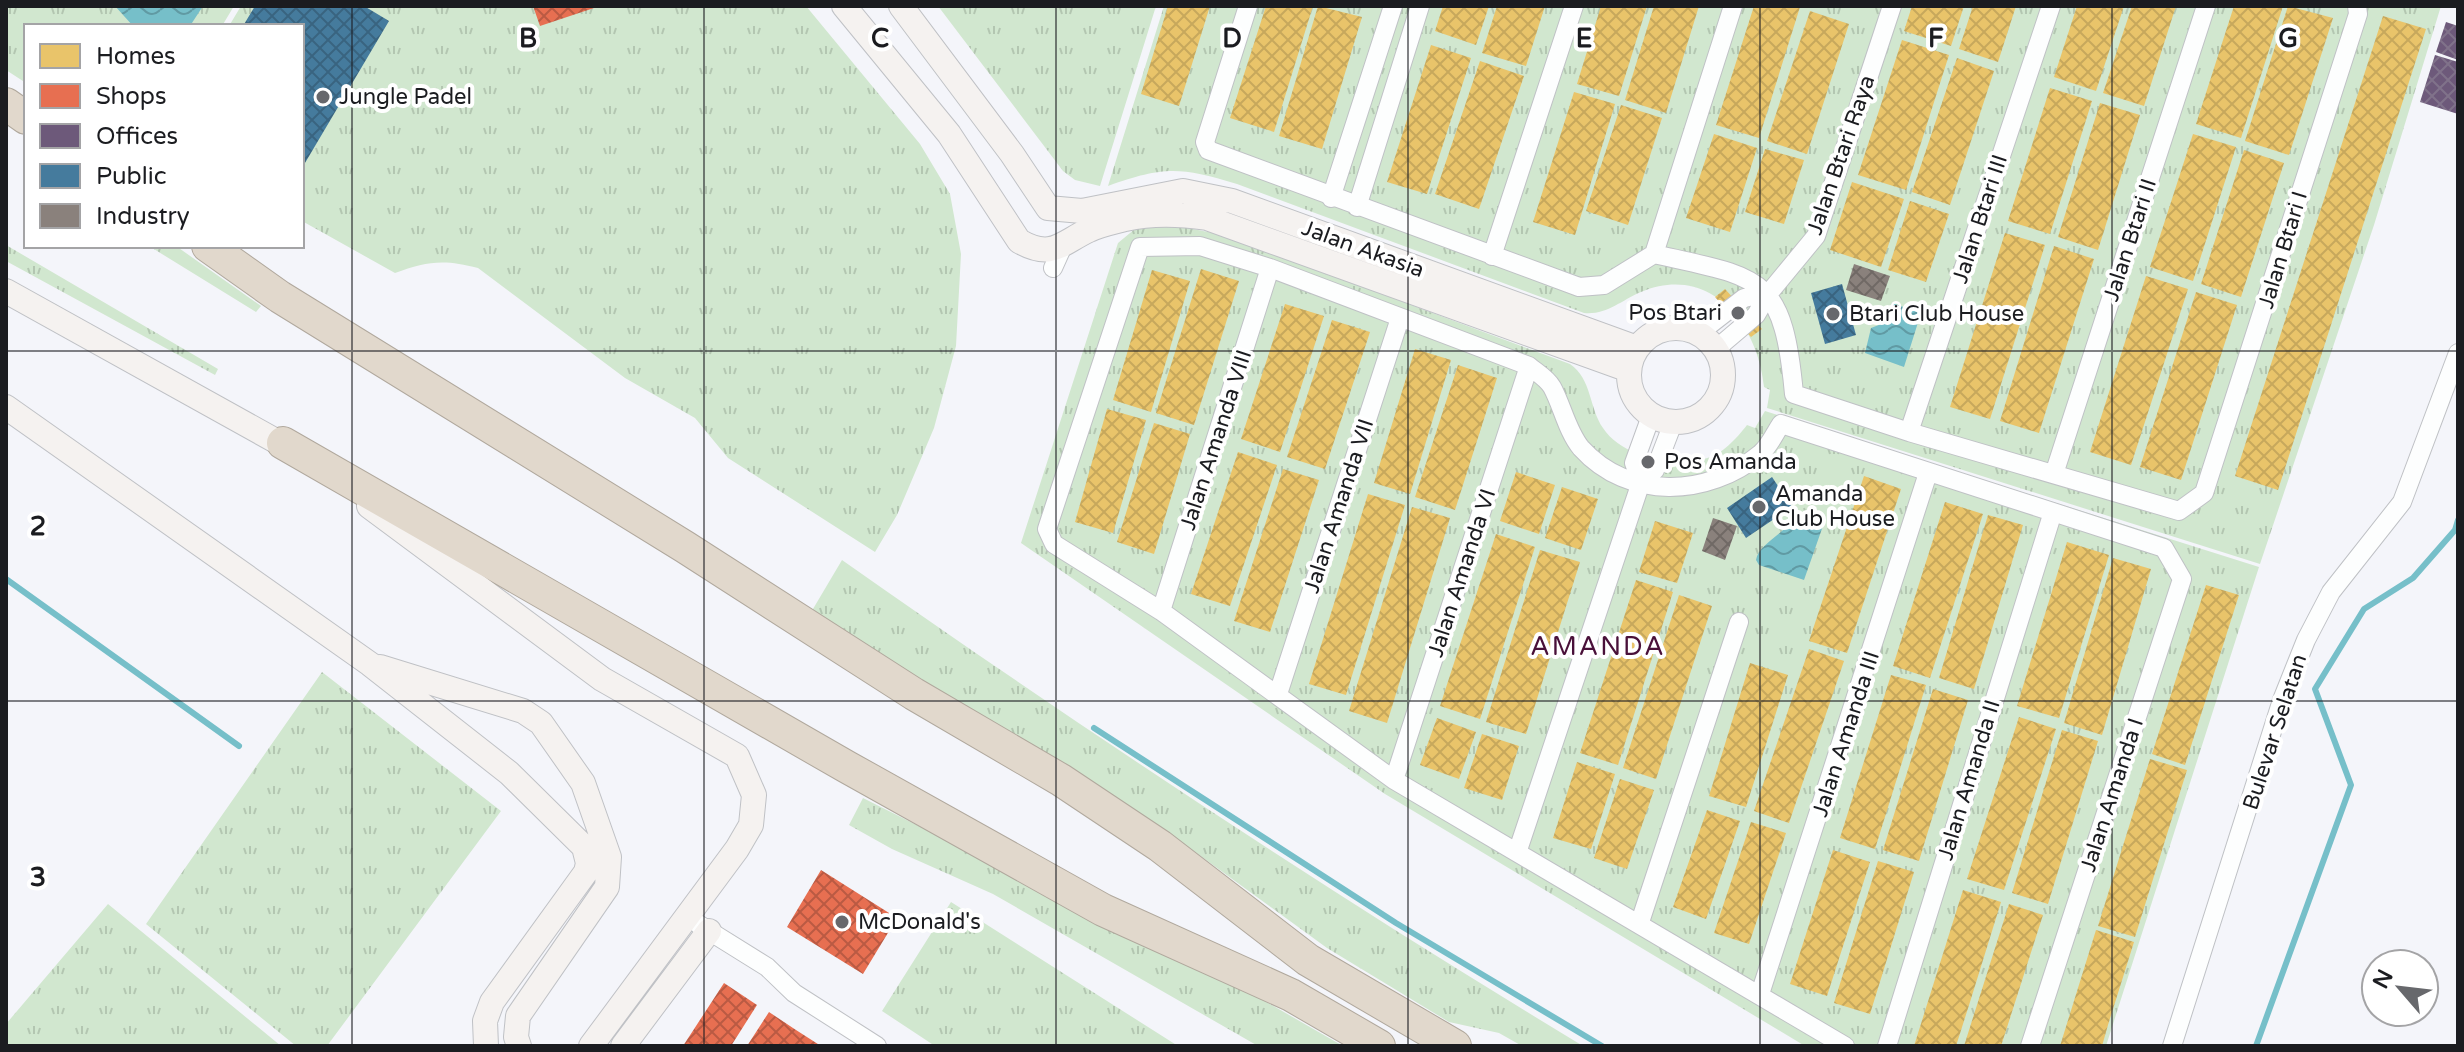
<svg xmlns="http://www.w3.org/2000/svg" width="2464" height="1052" font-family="'Varela Round',sans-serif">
  <defs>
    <pattern id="grass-tufts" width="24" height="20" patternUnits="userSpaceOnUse" patternTransform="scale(2)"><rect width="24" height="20" fill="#d1e7cf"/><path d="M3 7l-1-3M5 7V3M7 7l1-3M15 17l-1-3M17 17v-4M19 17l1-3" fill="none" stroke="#b3c6b1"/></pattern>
    <pattern id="water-waves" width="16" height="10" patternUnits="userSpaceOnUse" patternTransform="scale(2)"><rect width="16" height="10" fill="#76bfc9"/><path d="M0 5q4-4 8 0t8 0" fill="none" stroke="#609aa3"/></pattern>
    <pattern id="homes-cross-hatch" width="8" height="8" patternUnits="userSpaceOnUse" patternTransform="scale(2)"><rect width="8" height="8" fill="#e9c46a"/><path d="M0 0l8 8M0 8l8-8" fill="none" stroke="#c7a85c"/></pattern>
    <pattern id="shops-cross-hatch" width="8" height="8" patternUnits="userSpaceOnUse" patternTransform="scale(2)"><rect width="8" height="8" fill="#e76f51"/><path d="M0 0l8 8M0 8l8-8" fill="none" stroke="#ba5a43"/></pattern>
    <pattern id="offices-cross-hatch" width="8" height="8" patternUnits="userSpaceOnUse" patternTransform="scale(2)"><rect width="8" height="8" fill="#6d597a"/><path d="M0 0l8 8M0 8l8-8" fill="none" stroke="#80728a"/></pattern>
    <pattern id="public-cross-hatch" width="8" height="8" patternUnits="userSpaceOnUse" patternTransform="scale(2)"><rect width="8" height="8" fill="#457b9d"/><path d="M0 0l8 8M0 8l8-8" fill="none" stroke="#396480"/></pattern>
    <pattern id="industry-cross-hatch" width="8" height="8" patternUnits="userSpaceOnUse" patternTransform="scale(2)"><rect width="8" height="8" fill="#8a817c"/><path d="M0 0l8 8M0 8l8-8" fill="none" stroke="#706965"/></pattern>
  </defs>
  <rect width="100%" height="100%" fill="#f4f5fa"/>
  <path fill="url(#grass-tufts)" d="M6,6h228l-12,20h-196v57l-20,-13z
    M241,6h565l114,138 30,50 11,60 -5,92 -22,82 -37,87 -22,37 -147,-94 -33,-40 -70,-40 -147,-110c-33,-9 -52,-7 -83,5l-93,-52v-195h-73z
    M938,6h218l-56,180 -25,-6 -12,-9z
    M1164,6h1277l-67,219 -114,339 -493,-156 3,-18 -6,-3c-6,-63 -54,-124 -123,-95 -21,9 -34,23 -57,21l-347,-129c-58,-17 -72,-18 -129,2z
    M1152,226l31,1 40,8 347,129c22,15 19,44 33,64 20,30 69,38 101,31 18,-4 32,-20 43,-34l8,3 10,-17 494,156 -153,479h-301l-420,-252 -364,-251 97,-300 18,-15z
    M6,245l212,124 -3,6 -209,-114z
    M149,246h27l85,60 -5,6z
    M842,560c242,170 488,333 741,486h-61l-23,-13 -50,-11 -122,-74 -147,-107 -205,-119 -165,-108z
    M322,672l179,139 -174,235h-31l-150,-122z
    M863,798l393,198 87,50h-85l-265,-152 -101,-45 -43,-24z
    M951,902l227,144h-243l-53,-35z
    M108,904l173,142h-275v-22z"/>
  <path fill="url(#water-waves)" d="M115,6h88l-13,20h-57z
    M1892,303l29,10 -17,54 -39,-14 6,-25 13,-5z
    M1797,512l27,11 -20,57 -45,-15 -3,-5c3,-18 33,-27 41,-48z"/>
  <path fill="url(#homes-cross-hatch)" d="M1168,6h42l-31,100 -38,-12z
    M1266,6h47l-39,126 -44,-14z
    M1318,6l44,11 -40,132 -43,-13z
    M1443,6h46l-13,39 -41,-14z
    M1497,6h48l-19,60 -44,-13z
    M1601,6h46l-28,90 -42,-12z
    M1654,6h45l-33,107 -41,-13z
    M1754,6l46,1 -41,131 -43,-13z
    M1912,6h52l-13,40 -47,-15z
    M1973,6h43l-18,56 -39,-13z
    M2077,6h47l-28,85 -42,-14z
    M2132,6h44l-32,100 -41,-13z
    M2234,6h49l-42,132 -45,-14z
    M2288,6l45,12 -44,137 -44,-14z
    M1810,11l39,13 -42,130 -40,-13z
    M2383,16l43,13 -148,461 -43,-14z
    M1902,40l47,15 -43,135 -48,-15z
    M1431,45l40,13 -44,136 -40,-12z
    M1957,58l37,13 -44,134 -38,-13z
    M1480,61l44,15 -45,133 -44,-15z
    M2050,88l42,13 -42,133 -42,-13z
    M1574,92l41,12 -40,131 -42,-13z
    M2100,103l40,12 -42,135 -40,-13z
    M1621,105l41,13 -34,107 -42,-14z
    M1714,134l43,14 -27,84 -44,-14z
    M2193,134l43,13 -43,134 -43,-14z
    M1765,149l39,11 -20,64 -39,-12z
    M2244,150l40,13 -43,134 -40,-13z
    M1852,182l52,17 -23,68 -51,-17z
    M1910,201l39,13 -23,68 -38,-12z
    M2005,233l40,12 -55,174 -40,-12z
    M2054,246l40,13 -55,174 -39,-12z
    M1201,269l38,12 -45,144 -38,-12z
    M1152,270l38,11 -39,131 -38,-12z
    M2146,276l42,13 -57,176 -41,-13z
    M1725,289l37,40 -11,8 -36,-40z
    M2196,292l41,13 -56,175 -41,-13z
    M1285,304l39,12 -44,136 -39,-13z
    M1332,320l38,12 -45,137 -38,-12z
    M1415,349l36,11 -41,134 -36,-11z
    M1458,365l39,13 -42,132 -40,-13z
    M1107,409l39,11 -33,113 -38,-11z
    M1154,423l36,11 -36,120 -37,-12z
    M1238,452l39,13 -47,141 -39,-12z
    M1283,469l36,11 -49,152 -36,-11z
    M1516,472l39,13 -16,49 -39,-13z
    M1864,476l37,13 -54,164 -38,-12z
    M1562,487l36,12 -17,51 -36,-12z
    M1368,494l37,11 -59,190 -37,-11z
    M1945,502l38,12 -53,164 -37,-12z
    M1412,507l38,11 -63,205 -38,-12z
    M1988,515l35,10 -49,164 -35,-11z
    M1655,521l38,12 -16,50 -38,-11z
    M1496,534l39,13 -55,172 -40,-13z
    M2067,542l42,13 -50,163 -42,-12z
    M1540,550l40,12 -54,172 -40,-12z
    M2113,558l38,11 -49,166 -38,-12z
    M1636,580l37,12 -55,173 -38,-12z
    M2206,585l33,10 -54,170 -33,-11z
    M1679,595l33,11 -56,173 -33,-11z
    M1809,649l35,12 -55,162 -35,-12z
    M1750,663l38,12 -42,132 -37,-11z
    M1891,675l35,10 -51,164 -35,-11z
    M1933,689l35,11 -49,161 -36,-11z
    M2019,717l37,12 -52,161 -37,-11z
    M1437,718l39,14 -17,47 -39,-14z
    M2062,730l36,11 -50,163 -36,-11z
    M1482,734l37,12 -17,54 -38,-12z
    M2150,759l37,11 -52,167 -37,-11z
    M1577,762l38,12 -24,75 -38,-11z
    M1620,779l34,11 -27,79 -33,-11z
    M1707,810l33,11 -34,98 -33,-12z
    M1751,822l35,11 -37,111 -35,-11z
    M1833,850l37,12 -43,134 -37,-12z
    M1878,861l36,11 -44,142 -36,-11z
    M1963,890l38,12 -31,100 -14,44h-42z
    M2009,904l34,11 -41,128 -1,3h-37z
    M2096,930l38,12 -26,83 -6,21h-42z"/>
  <path fill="url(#shops-cross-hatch)" d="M533,6h64v1l-57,19z
    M821,870l76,48 -34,56 -76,-47z
    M724,983l33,22 -26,41h-48z
    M769,1012l27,18 25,16h-74z"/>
  <path fill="url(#offices-cross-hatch)" d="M2446,22l12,4v34l-22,-8z
    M2435,55l23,7v52l-38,-12z"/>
  <path fill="url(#public-cross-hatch)" d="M255,6h109l25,15 -87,147v-142h-59z
    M1842,284l14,51 -31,9 -14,-51z
    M1772,477l20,30 -46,31 -19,-30z"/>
  <path fill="url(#industry-cross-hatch)" d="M1854,264l36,12 -9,25 -35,-11z
    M1713,518l24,8 -12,34 -23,-9z"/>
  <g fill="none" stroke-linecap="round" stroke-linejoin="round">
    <path stroke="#76bfc9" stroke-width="6" d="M6,579l233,167
      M1094,728l302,195 206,123
      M2256,1046l95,-261 -36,-96 49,-80 49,-31 42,-48 3,-10"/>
    <g stroke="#bfc1c5" stroke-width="20">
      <path id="street" d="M1248,6l-43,136 3,8 371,137 25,-2 50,-31c107,24 129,20 140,140l115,38 270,79 25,-18 154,-479 -1,-8
        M1331,198l62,-192
        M1357,207l63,-201
        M1654,254l79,-248
        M1492,256l82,-250
        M1053,268l9,-20
        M1699,333l45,-35 25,-5
        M1716,349l40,-34 13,-22 47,-57 76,-230
        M1909,432l142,-426
        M2054,474l152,-468
        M1641,482l-7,-19 17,-47
        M1641,482l14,-12 18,-47
        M1161,611l109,-343
        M1278,694l122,-376
        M1394,780l135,-414
        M1518,850l123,-368
        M1640,922l99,-300
        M698,924l69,43 27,26 83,53
        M1760,994l168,-521
        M1845,1046l-451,-266 -233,-169 -107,-67 -7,-15 93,-282 60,-1 70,22 259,98c7,6 18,12 23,21 10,18 15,44 29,61 48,53 127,49 179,6 9,-7 15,-21 21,-30l383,124 18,31 -152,467
        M1887,1046l165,-531
        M2172,1046l110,-346 24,-60 25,-48 71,-90 56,-149"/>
    </g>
    <g stroke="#bfc1c5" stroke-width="26">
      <path id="secondary" d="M844,6l105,128 70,107c33,19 42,2 70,-11 10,-5 25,-8 36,-11 27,-6 55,-5 82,-1l422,152
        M901,6l111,148 36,54 34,3 101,-20 49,10 405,147
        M6,291l288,160
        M1629 375a47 47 0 1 1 94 0a47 47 0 1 1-94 0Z
        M6,407l364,257 139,109 75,74 4,16 -2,9 -94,130 -7,19 1,25
        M369,506l233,173 135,77 17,39 -3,30 -14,24 -146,197
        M380,667l143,44 18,12 42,60 26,74 -2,30 -89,129 -2,21 3,9
        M623,1046l86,-115"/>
    </g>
    <g stroke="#b0a89d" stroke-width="34">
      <path id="highway" d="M6,104l20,14
        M208,246l72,51 405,250 229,147 147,86 99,66 148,114 147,86
        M283,443l564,324 256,143 188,85 88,51"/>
    </g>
    <use href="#street" stroke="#fdfefe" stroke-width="18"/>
    <use href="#secondary" stroke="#f5f2f0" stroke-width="24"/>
    <use href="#highway" stroke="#e1d8cc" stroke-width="32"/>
  </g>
  <path fill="none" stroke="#1b1c20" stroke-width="2" stroke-opacity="0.55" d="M352,6v1040M704,6v1040M1056,6v1040M1408,6v1040M1760,6v1040M2112,6v1040M6,351h2452M6,701h2452"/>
  <g fill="#67686c" stroke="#fff" stroke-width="3">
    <circle cx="323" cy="97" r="8"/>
    <circle cx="1738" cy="313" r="8"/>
    <circle cx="1833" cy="314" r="8"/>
    <circle cx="1648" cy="462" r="8"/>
    <circle cx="1759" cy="507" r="8"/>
    <circle cx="842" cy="922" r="8"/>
  </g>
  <g text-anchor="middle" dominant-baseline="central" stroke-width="8" stroke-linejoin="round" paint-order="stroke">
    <g font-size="22" fill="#1b1c20" stroke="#fff" text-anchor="start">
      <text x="339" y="97">Jungle Padel</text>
      <text x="1722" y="313" text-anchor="end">Pos Btari</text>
      <text x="1849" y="314">Btari Club House</text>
      <text x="1664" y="462">Pos Amanda</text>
      <text x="1775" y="494">Amanda<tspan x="1775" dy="25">Club House</tspan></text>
      <text x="858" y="922">McDonald's</text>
    </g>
    <g font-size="22" fill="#1b1c20" stroke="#fff">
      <text transform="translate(1841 155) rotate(-71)">Jalan Btari Raya</text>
      <text transform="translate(1980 219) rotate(-72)">Jalan Btari III</text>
      <text transform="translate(2130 240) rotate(-72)">Jalan Btari II</text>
      <text transform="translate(1363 249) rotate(20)">Jalan Akasia</text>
      <text transform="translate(2283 250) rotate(-73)">Jalan Btari I</text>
      <text transform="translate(1216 440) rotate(-72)">Jalan Amanda VIII</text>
      <text transform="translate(1339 506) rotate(-72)">Jalan Amanda VII</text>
      <text transform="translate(1462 573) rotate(-72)">Jalan Amanda VI</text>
      <text transform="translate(2275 732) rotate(-72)">Bulevar Selatan</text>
      <text transform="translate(1846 734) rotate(-72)">Jalan Amanda III</text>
      <text transform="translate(1969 780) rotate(-73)">Jalan Amanda II</text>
      <text transform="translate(2112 795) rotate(-72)">Jalan Amanda I</text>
    </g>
    <g font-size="26" letter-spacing="2" fill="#491039" stroke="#fff">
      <text x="1598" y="646">AMANDA</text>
    </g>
  </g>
  <g font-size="26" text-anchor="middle" font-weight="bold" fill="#1b1c20" stroke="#fff" stroke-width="8" stroke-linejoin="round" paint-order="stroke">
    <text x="528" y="47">B</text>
    <text x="880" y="47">C</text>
    <text x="1232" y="47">D</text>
    <text x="1584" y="47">E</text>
    <text x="1936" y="47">F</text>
    <text x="2288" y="47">G</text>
    <text x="38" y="535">2</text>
    <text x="38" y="886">3</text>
  </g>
  <rect width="2464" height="1052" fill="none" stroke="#1b1c20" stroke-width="16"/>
  <rect x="24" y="24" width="280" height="224" fill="#ffffff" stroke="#a4a4a6" stroke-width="2"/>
  <rect x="40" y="44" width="40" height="24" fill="#e9c46a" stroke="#a4a4a6" stroke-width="2"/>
  <text x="96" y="64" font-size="24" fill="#1b1c20">Homes</text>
  <rect x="40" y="84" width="40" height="24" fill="#e76f51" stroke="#a4a4a6" stroke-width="2"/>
  <text x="96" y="104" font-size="24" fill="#1b1c20">Shops</text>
  <rect x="40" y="124" width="40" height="24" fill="#6d597a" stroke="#a4a4a6" stroke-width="2"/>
  <text x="96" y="144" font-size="24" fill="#1b1c20">Offices</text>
  <rect x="40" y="164" width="40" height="24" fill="#457b9d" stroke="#a4a4a6" stroke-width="2"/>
  <text x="96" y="184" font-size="24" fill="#1b1c20">Public</text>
  <rect x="40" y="204" width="40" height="24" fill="#8a817c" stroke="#a4a4a6" stroke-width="2"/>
  <text x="96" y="224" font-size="24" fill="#1b1c20">Industry</text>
  <g transform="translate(2400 988) rotate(298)"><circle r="38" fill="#ffffff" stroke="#a4a4a6" stroke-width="2"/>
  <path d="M0-6L14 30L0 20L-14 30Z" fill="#67686c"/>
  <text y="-12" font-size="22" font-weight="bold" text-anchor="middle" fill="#1b1c20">N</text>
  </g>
</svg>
